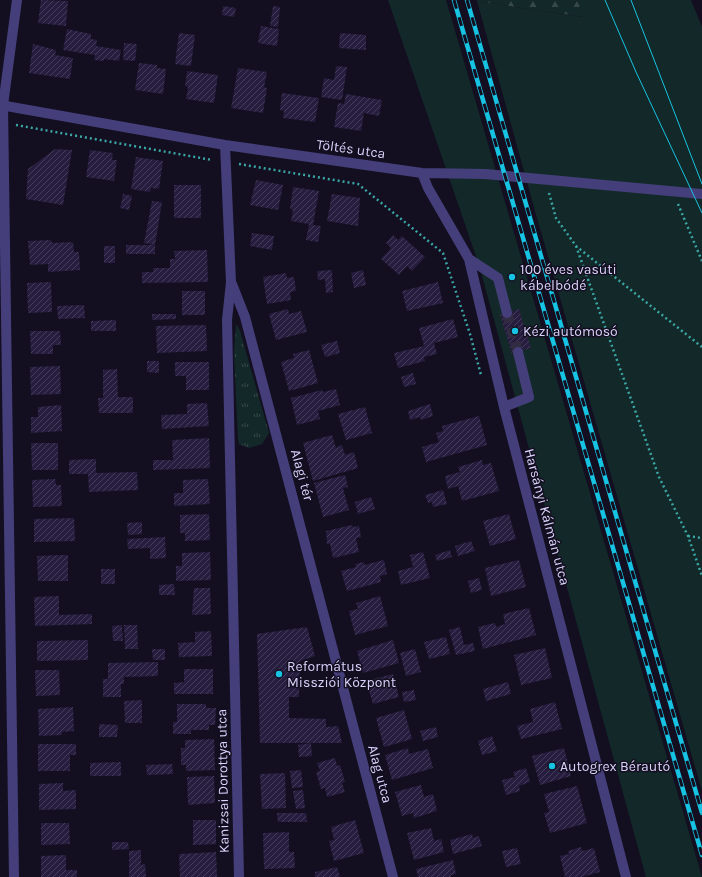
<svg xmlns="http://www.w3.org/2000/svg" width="702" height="877" font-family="Karla,sans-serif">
  <defs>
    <pattern id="forest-firs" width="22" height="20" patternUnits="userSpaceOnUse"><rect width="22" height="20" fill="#132929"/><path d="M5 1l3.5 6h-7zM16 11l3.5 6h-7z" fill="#354749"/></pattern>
    <pattern id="park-tufts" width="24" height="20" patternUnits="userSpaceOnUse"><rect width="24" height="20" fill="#132929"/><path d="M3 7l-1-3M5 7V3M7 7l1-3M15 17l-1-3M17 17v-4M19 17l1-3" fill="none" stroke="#354749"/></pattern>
    <pattern id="building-hatch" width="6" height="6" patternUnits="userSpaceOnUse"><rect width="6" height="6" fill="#261d3f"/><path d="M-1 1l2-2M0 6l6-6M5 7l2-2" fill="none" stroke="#453d5c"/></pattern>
  </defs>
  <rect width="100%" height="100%" fill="#130f20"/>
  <path fill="#132929" d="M388,0h58l256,877h-56l-167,-612z
    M577,0h114l11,27v764l-167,-580 -58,-210 106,16z"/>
  <path fill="url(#forest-firs)" d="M477,0h100l7,17 -107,-16z"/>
  <path fill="url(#park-tufts)" d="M236,325h1l3,6 29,102 -7,11 -13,4 -10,-4 -1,-5 -4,-86z"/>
  <path fill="url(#building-hatch)" d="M41,0l27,1 -2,25 -28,-3z
    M223,6l13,2 -2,9 -12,-2z
    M273,6l7,1 -2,20 -8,-1z
    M261,26l18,3 -2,17 -19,-3z
    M67,29l24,5v5l6,1 -1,6 25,4 -2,11 -15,-2v2l-10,-1 1,-5 -32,-5z
    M179,33l16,2 -4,31 -16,-2z
    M340,33l26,2v15l-27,-2z
    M124,43l13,1 -2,17 -12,-1z
    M33,44l23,6 -1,5 18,3 -3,21 -41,-6z
    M139,63l18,2v3l9,1 -3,25 -28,-4z
    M336,66l11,1 -5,33 -21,-3 3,-19 10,2z
    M238,68l29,4 -3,15 3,1 -4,25 -32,-5z
    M187,71l31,4 -4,28 -28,-4 2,-12 -3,-1z
    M282,93l37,5 -4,24 -32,-4 1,-7 -4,-1z
    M346,94l36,6 -3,16 -15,-3 -3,18 -27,-4 4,-24 6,1z
    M55,149l17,1 -9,55 -37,-6 2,-30z
    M90,150l23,3 -1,7h5l-3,21 -28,-4z
    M136,157l27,4 -4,28 -8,-1 -1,4 -19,-3z
    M256,180l27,5 -5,25 -28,-5z
    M174,185h27v33h-27z
    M293,187l26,4 -6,34 8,1 -3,16 -12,-2 3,-16 -18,-3 2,-11 -3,-1z
    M123,194l9,2 -3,14 -9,-2z
    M332,194l28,4 -2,28 -31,-5z
    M152,201l10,1 -7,43 -11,-2z
    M252,233l22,3 -2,14 -22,-4z
    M393,235l5,5 4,-4 23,21 -13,14 -5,-5 -8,9 -18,-16 10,-11 -5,-5z
    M51,240l1,3 21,-1 1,10h5l1,18 -32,2v-8l-18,1 -2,-24z
    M126,245h29v9h-29z
    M104,246h11v17h-11z
    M207,250l1,32 -66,1v-11h11v-4h17v-9h5l-1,-8z
    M332,270l1,22 -7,1 -1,-14 -7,1 -1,-9z
    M363,270l3,15 -12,3 -3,-15z
    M286,273l1,5 7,-1 2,14 -6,1 1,8 -24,4 -4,-27z
    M51,282l1,30 -24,1 -1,-30z
    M438,282l5,21 -36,8 -5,-20z
    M182,291h23v24h-23z
    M84,305l1,13 -27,1 -1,-13z
    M288,309l1,5 12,-3 6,21 -31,8 -7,-26z
    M519,309l12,39 -19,6 -12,-39z
    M152,314h24v5l-24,1z
    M453,319l5,18 -24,6 3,11 -13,3 1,4 -27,7 -4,-15 30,-7 -5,-18z
    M116,320v11h-25v-10z
    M206,325l1,26 -50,2 -1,-27z
    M30,331h30l1,14h-8v9h-22z
    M337,341l3,12 -15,4 -4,-12z
    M309,350l9,33 -29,8 -8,-29 13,-4 -1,-4z
    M147,361h12v12l-12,-1z
    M175,362h34v28h-23v-14h-11z
    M60,366l1,28 -30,1 -1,-28z
    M117,369l1,28h15v16h-34l-1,-15h5v-28z
    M413,373l3,11 -12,3 -3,-10z
    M336,389l4,16 -22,6 2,8 -23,6 -6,-27 31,-8 1,2z
    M207,403l2,23 -47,3 -1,-14 26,-1v-10z
    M430,404l3,12 -12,4 -1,-3 -10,3 -2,-9z
    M61,405l1,26 -31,2v-16h7v-10z
    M365,407l7,26 -26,7 -8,-26z
    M479,416l8,29 -61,17 -4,-15 17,-5 -3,-9 7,-2 -1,-5z
    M332,435l4,13 6,-3 3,10 9,-3 4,16 -45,13 -10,-38z
    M209,438l1,30 -57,2v-10h20l-1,-20z
    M31,443h27v27h-26z
    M96,459v14l41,-1 1,18 -49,2 -1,-18h-19v-14z
    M482,460l1,5 8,-2 8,28 -37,10 -4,-15 -10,3 -3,-13 15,-4 -2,-5z
    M345,475l3,12 -5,1 6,22 -26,7 -9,-34z
    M55,479l1,6h5l1,21 -29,1 -1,-27z
    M208,479l2,25 -36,2v-13h9v-13z
    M443,490l4,14 -14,3 -1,-5 -4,1 -3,-8z
    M371,497l4,12 -17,5 -3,-12z
    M209,514l1,26 -25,1v-8h-5v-18z
    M509,514l7,25 -26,7 -7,-25z
    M74,518l1,23 -41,1v-23z
    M142,522v12l-14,1 -1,-12z
    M352,525l1,2 6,-1 2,11 -5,1 3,14 -26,6 -3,-14h-3l-1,-13z
    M165,537l1,21 -16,1v-11l-22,1 -1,-10z
    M471,541l4,10 -17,5 -3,-10z
    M450,550l2,7 -15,4 -2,-6z
    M210,552l1,28 -35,1v-15h6v-13z
    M423,552l7,26 -29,7 -3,-14 15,-4 -3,-12z
    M64,555h4v26h-30l-1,-25z
    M384,560l3,14 -7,2 1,6 -34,9 -6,-20 15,-4 -1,-3 9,-2v3z
    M519,560l7,27 -35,9 -6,-28z
    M101,569h14v15h-14z
    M479,578l3,12 -11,3 -3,-12z
    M174,584l1,11h-16v-10z
    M194,588h16l1,26 -19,1z
    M59,596v19l33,-1v10l-57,2 -1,-29z
    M380,596l8,30 -33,9 -6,-24 9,-2 -2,-6z
    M529,608l7,27 -53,14 -5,-22 17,-4 1,4 9,-3 -2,-10z
    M122,625l1,16h-10l-1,-15z
    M124,625h13l1,24h-13z
    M307,627l8,29 -15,5 -1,36h-10v21l37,1v8l12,-1 4,17h-82l-3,-109z
    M460,627l4,18 9,-2 2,8 -19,4 -7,-25z
    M211,631l1,25 -33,1 -1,-14 17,-1v-10z
    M446,637l4,17 -21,5 -5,-17z
    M88,640v20l-51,1v-20z
    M393,640l6,23 -36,10 -6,-22z
    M545,648l7,30 -31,7 -7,-30z
    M152,649h13v11h-12z
    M415,649l6,23 -15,4 -6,-23z
    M158,662v14l-34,1v7h-3v13h-18v-18h5v-16z
    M184,669h29v25h-39v-11l10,-1z
    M35,670h24l1,25 -24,1z
    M393,674l6,23 -26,7 -7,-23z
    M508,682l3,12 -25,7 -3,-12z
    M414,690l2,10 -12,2 -2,-10z
    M142,700v23h-17l-1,-22z
    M555,702l7,27 -41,10 -4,-13 16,-4 -3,-13z
    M177,704h29v4h10l-1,17h-6v5h-18v4h-18v-12h4z
    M73,707l1,24 -12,1v3l-23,1 -1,-27z
    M404,710l8,29 -28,8 -8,-29z
    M99,724l19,1 -1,12h-18z
    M436,727l2,10 -15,4 -3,-10z
    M492,736l5,15 -15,4 -4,-14z
    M214,739l1,31 -29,1v-6h-5v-17h4v-8z
    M311,743l1,13 -13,1 -1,-12z
    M38,744h38v11h-6v16h-32z
    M408,748l1,6 19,-5 5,19 -41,12 -7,-25z
    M564,748l7,28 -31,9 -8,-29z
    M335,758l2,8 3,-1 5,17 -3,1 3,9 -18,5 -2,-9 -4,1 -5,-17 4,-1 -3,-8z
    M121,762v14h-31v-13z
    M172,764l1,10 -26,1 -1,-10z
    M526,768l4,14 -11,4 1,5 -14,4 -4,-15 13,-3 -2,-5z
    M301,770l2,17 -11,1 -2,-17z
    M285,773l1,35 -24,1 -2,-35z
    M214,776l1,27 -27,2 -1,-28z
    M63,783v8l13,-1v19l-37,1v-26z
    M421,785l3,12 9,-3 4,17 -23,7 -1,-5 -11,3 -7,-24z
    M577,786l10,37 -37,10 -6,-20 5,-1 -5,-18z
    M303,790l2,18 -9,1 -3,-18z
    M277,813h29l1,9h-29z
    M193,820h23v24l-23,1z
    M355,820l9,33 -30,8 -5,-20 5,-1 -3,-13z
    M41,823h28l1,21 -29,1z
    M431,828l3,13 7,-2 3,13 -30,8 -7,-27z
    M289,832v20h5l1,16 -31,1 -1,-36z
    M472,834l1,4 6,-2 3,10 -29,8 -3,-14z
    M112,842h16l1,7 -17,1z
    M581,847l1,4 12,-3 6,24 -18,5h-17l-5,-21 9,-2 -1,-3z
    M517,848l4,16 -15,3 -4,-16z
    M141,850v15l4,-1 1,13h-17v-26z
    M216,852l1,25h-37l-1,-23z
    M66,855v15h11v7h-36v-21z
    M453,860l3,14 -5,1v2h-33l-2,-8z
    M337,867l3,10h-25v-5z"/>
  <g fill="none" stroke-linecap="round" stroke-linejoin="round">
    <path stroke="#312c41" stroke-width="10" stroke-dasharray="10 5" stroke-linecap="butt" d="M507,313l11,39"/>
    <path stroke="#3aa7a6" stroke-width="2.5" stroke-dasharray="2 3" stroke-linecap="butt" d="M16,125l196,35
      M239,164l119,20 85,69 27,81 11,41
      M549,193l7,25 20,28 126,101
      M678,204l24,57
      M576,246l83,231 29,59 14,40
      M688,536l14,2"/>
    <path stroke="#443f7a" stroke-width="10" d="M0,105l225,40 197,28 63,1 217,20
      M225,145l6,137 -4,38 12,557
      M422,173l6,15 41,71 35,148 122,470
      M469,259l29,19 9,35
      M232,284l13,33 148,560
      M504,407l25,-10 -11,-45
      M14,877l-11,-772 14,-105"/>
    <path stroke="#17c3e2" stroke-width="1" d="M605,0l31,72 66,141
      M631,0l71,184"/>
    <g stroke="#17c3e2" stroke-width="4.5">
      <path id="rail" d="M454,0l248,855
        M467,0l235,813"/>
    </g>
    <use href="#rail" stroke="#130f20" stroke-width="3" stroke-dasharray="9" stroke-linecap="butt"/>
  </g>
  <g fill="#17c3e2" stroke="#130f20" stroke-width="1.5">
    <circle cx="512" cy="277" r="4"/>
    <circle cx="515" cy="331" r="4"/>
    <circle cx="279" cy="674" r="4"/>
    <circle cx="552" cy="766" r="4"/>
  </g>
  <g text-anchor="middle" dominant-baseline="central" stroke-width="3" stroke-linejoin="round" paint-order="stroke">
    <g font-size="14" fill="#d9d2fb" stroke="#130f20">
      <text transform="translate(351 149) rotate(8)">Töltés utca</text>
      <text transform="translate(302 475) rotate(75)">Alagi tér</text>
      <text transform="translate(547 517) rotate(75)">Harsányi Kálmán utca</text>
      <text transform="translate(380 774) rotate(75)">Alag utca</text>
      <text transform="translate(223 781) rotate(-91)">Kanizsai Dorottya utca</text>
    </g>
    <g font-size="14" fill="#d9d2fb" stroke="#130f20" text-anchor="start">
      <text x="520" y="269">100 éves vasúti<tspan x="520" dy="16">kábelbódé</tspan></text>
      <text x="523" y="331">Kézi autómosó</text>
      <text x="287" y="666">Református<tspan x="287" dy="16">Missziói Központ</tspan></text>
      <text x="560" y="766">Autogrex Bérautó</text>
    </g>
  </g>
</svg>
